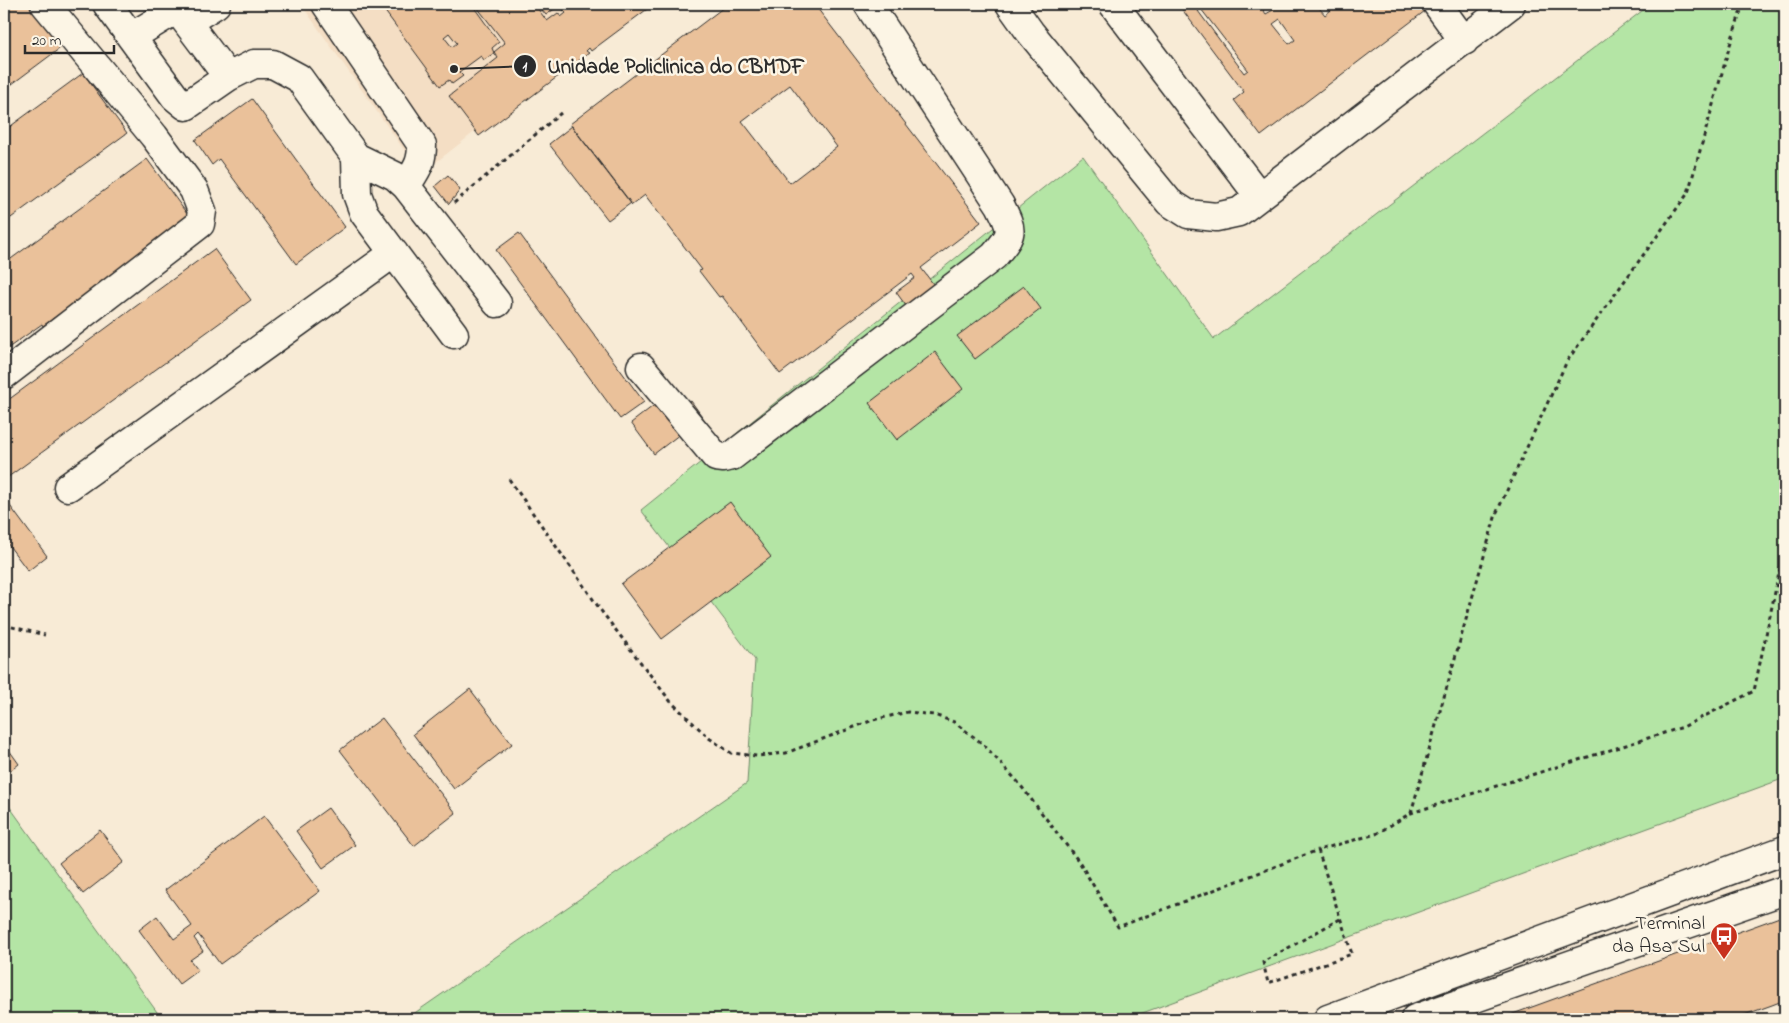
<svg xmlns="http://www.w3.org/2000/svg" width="1789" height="1023" font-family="'Indie Flower',sans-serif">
  <rect width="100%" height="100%" fill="#f8ebd6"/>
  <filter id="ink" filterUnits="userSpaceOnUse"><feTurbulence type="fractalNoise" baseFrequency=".02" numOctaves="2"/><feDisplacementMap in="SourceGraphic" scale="10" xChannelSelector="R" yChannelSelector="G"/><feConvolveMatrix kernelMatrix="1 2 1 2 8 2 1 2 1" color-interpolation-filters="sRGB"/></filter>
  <g filter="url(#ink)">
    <path fill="#f4dec4" d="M301,4h350l-179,130 -51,40z"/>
    <path fill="#b4e5a5" stroke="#708868" d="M1651,4h134v774l-659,241h-720l341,-236 8,-123 -114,-150 442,-354 131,183z
      M4,799l158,220h-158z"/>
    <path fill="#eac19a" stroke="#2b2b2b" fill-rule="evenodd" d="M4,4h29l30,42 -59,44z
      M393,4h83l-3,2 26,36 -7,6 2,5 -10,7 -3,-4 -22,16 4,4 -11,8 -3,-4 -9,6 -56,-76zM449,33l8,10 -5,4 -8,-10z
      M481,4h53l13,17 11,-8 3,4 5,-4 -3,-3 8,-6h83l-63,47 -2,-3 -3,3 3,2 -110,83 -30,-40 49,-38 -4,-6 11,-9 -28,-36z
      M537,4h29l-5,4 -1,-3 -14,10z
      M728,4h86l167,218 -60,46 16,21 -28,21 -13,-18 19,-14 -3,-4 -132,100 -58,-78 -3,1 -20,-26 3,-1 -57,-75 -13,10 -62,-81zM790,85l47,62 -47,36 -48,-62z
      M1178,4h81l7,10 7,-4 -5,-6h48l9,11 6,-5 -5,-6h94l5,7 -164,125 -27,-36 10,-8zM1201,9l47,61 -4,3 -46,-62zM1280,19l15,21 -6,4 -16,-20z
      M83,73l44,60 -123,90v-92z
      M252,99l93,128 -49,37 -77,-105 -7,6 -17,-25z
      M572,126l59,77 -23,17 -59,-76z
      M147,159l43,59 -147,108 -1,-2 -38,27v-87z
      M448,175l12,15 -11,14 -14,-18z
      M519,233l125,169 -24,17 -124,-169z
      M214,249l37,51 -247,180v-77z
      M1024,286l17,23 -66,50 -18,-23z
      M935,352l28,37 -66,51 -28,-37z
      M691,401l18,25 -22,17 -7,-9 -26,20 -23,-31 26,-20 11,14z
      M5,499l42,57 -19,15 -24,-32v-39z
      M730,502l41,55 -109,82 -41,-55z
      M470,689l42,55 -58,45 -41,-55z
      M382,718l74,95 -42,33 -74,-96z
      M4,743l15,21 -15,12z
      M328,808l27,37 -32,23 -27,-37z
      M264,816l56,75 -100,73 -22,-30 -4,4 9,13 -13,9 8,10 -19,14 -40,-54 18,-14 17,23 18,-13 -27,-36z
      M100,830l24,32 -41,32 -24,-31z
      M1785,915v85l-13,5 -39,14h-234z"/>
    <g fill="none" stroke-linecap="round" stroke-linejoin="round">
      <g stroke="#2b2b2b" stroke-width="31">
        <path id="minor" d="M107,4l68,93 11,9 42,-29 26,-13h19l26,14 57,79 39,19 11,10 91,117
          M173,4l55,73
          M326,4l96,141c0,19 -6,25 -16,41
          M1010,4l20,28 139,170 19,12 28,3 23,-5 272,-208
          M1113,4l146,192
          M1437,4l27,37
          M187,22l29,-18
          M131,37l46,-28
          M356,157l1,37 7,19 90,121
          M641,367l75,90 8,1 8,-2 262,-200c19,-23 20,-23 6,-51l-132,-201
          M4,375l196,-151 2,-13 -8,-21 -40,-54 -109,-132
          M68,487l326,-234
          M1328,1019l457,-169
          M1415,1019l370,-129"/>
      </g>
      <path stroke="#2b2b2b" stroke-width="3" stroke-dasharray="4 4" stroke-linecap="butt" d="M454,203l107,-90
        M509,479l93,133 69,90 38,36 22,15 26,3 29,-3 87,-33 35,-8 26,3 20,7 29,22 35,38 62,81 38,64 200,-77
        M4,625l41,10
        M1411,813l85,-299 71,-153 121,-168 41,-145 14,-44
        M1340,919l-77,43 5,21 84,-29 -34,-104 58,-16 35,-21 272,-86 71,-36 31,-146"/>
      <use href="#minor" stroke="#fcf5e5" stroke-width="28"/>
    </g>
  </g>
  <defs>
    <g id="bus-pin" transform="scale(1.4375)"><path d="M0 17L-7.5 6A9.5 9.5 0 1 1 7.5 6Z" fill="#c8321e" stroke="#fcf5e5"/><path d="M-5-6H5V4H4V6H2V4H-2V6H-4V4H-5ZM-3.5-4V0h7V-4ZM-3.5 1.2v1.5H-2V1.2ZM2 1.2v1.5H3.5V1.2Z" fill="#fff"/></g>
  </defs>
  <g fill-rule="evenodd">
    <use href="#bus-pin" x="1724" y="936"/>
  </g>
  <g text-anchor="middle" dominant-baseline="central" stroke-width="5" stroke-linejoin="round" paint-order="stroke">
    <g font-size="20" fill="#2b2b2b" stroke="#fcf5e5" text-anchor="end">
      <text x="1705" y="924">Terminal<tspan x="1705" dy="23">da Asa Sul</tspan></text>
    </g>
  </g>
  <path fill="none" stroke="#2b2b2b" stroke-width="2" d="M454 69L525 66"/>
  <g fill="#2b2b2b" stroke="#fcf5e5" stroke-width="2">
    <circle cx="454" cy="69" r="5"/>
    <circle cx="525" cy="66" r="12"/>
  </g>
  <g font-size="15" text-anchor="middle" font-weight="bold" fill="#fff">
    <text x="525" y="71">1</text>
  </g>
  <g font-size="21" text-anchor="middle" font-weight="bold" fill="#2b2b2b" stroke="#fcf5e5" stroke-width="5" stroke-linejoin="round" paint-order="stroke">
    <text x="676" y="73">Unidade Policlinica do CBMDF</text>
  </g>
  <rect width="1789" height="1023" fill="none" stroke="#fcf5e5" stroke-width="20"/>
  <rect x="10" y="10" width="1769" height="1003" fill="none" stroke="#2b2b2b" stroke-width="2" filter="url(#ink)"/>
  <path d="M25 45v8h89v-8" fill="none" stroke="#2b2b2b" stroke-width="2.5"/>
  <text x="32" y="45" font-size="15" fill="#2b2b2b" stroke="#fcf5e5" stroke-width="4" paint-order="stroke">20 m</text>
</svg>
